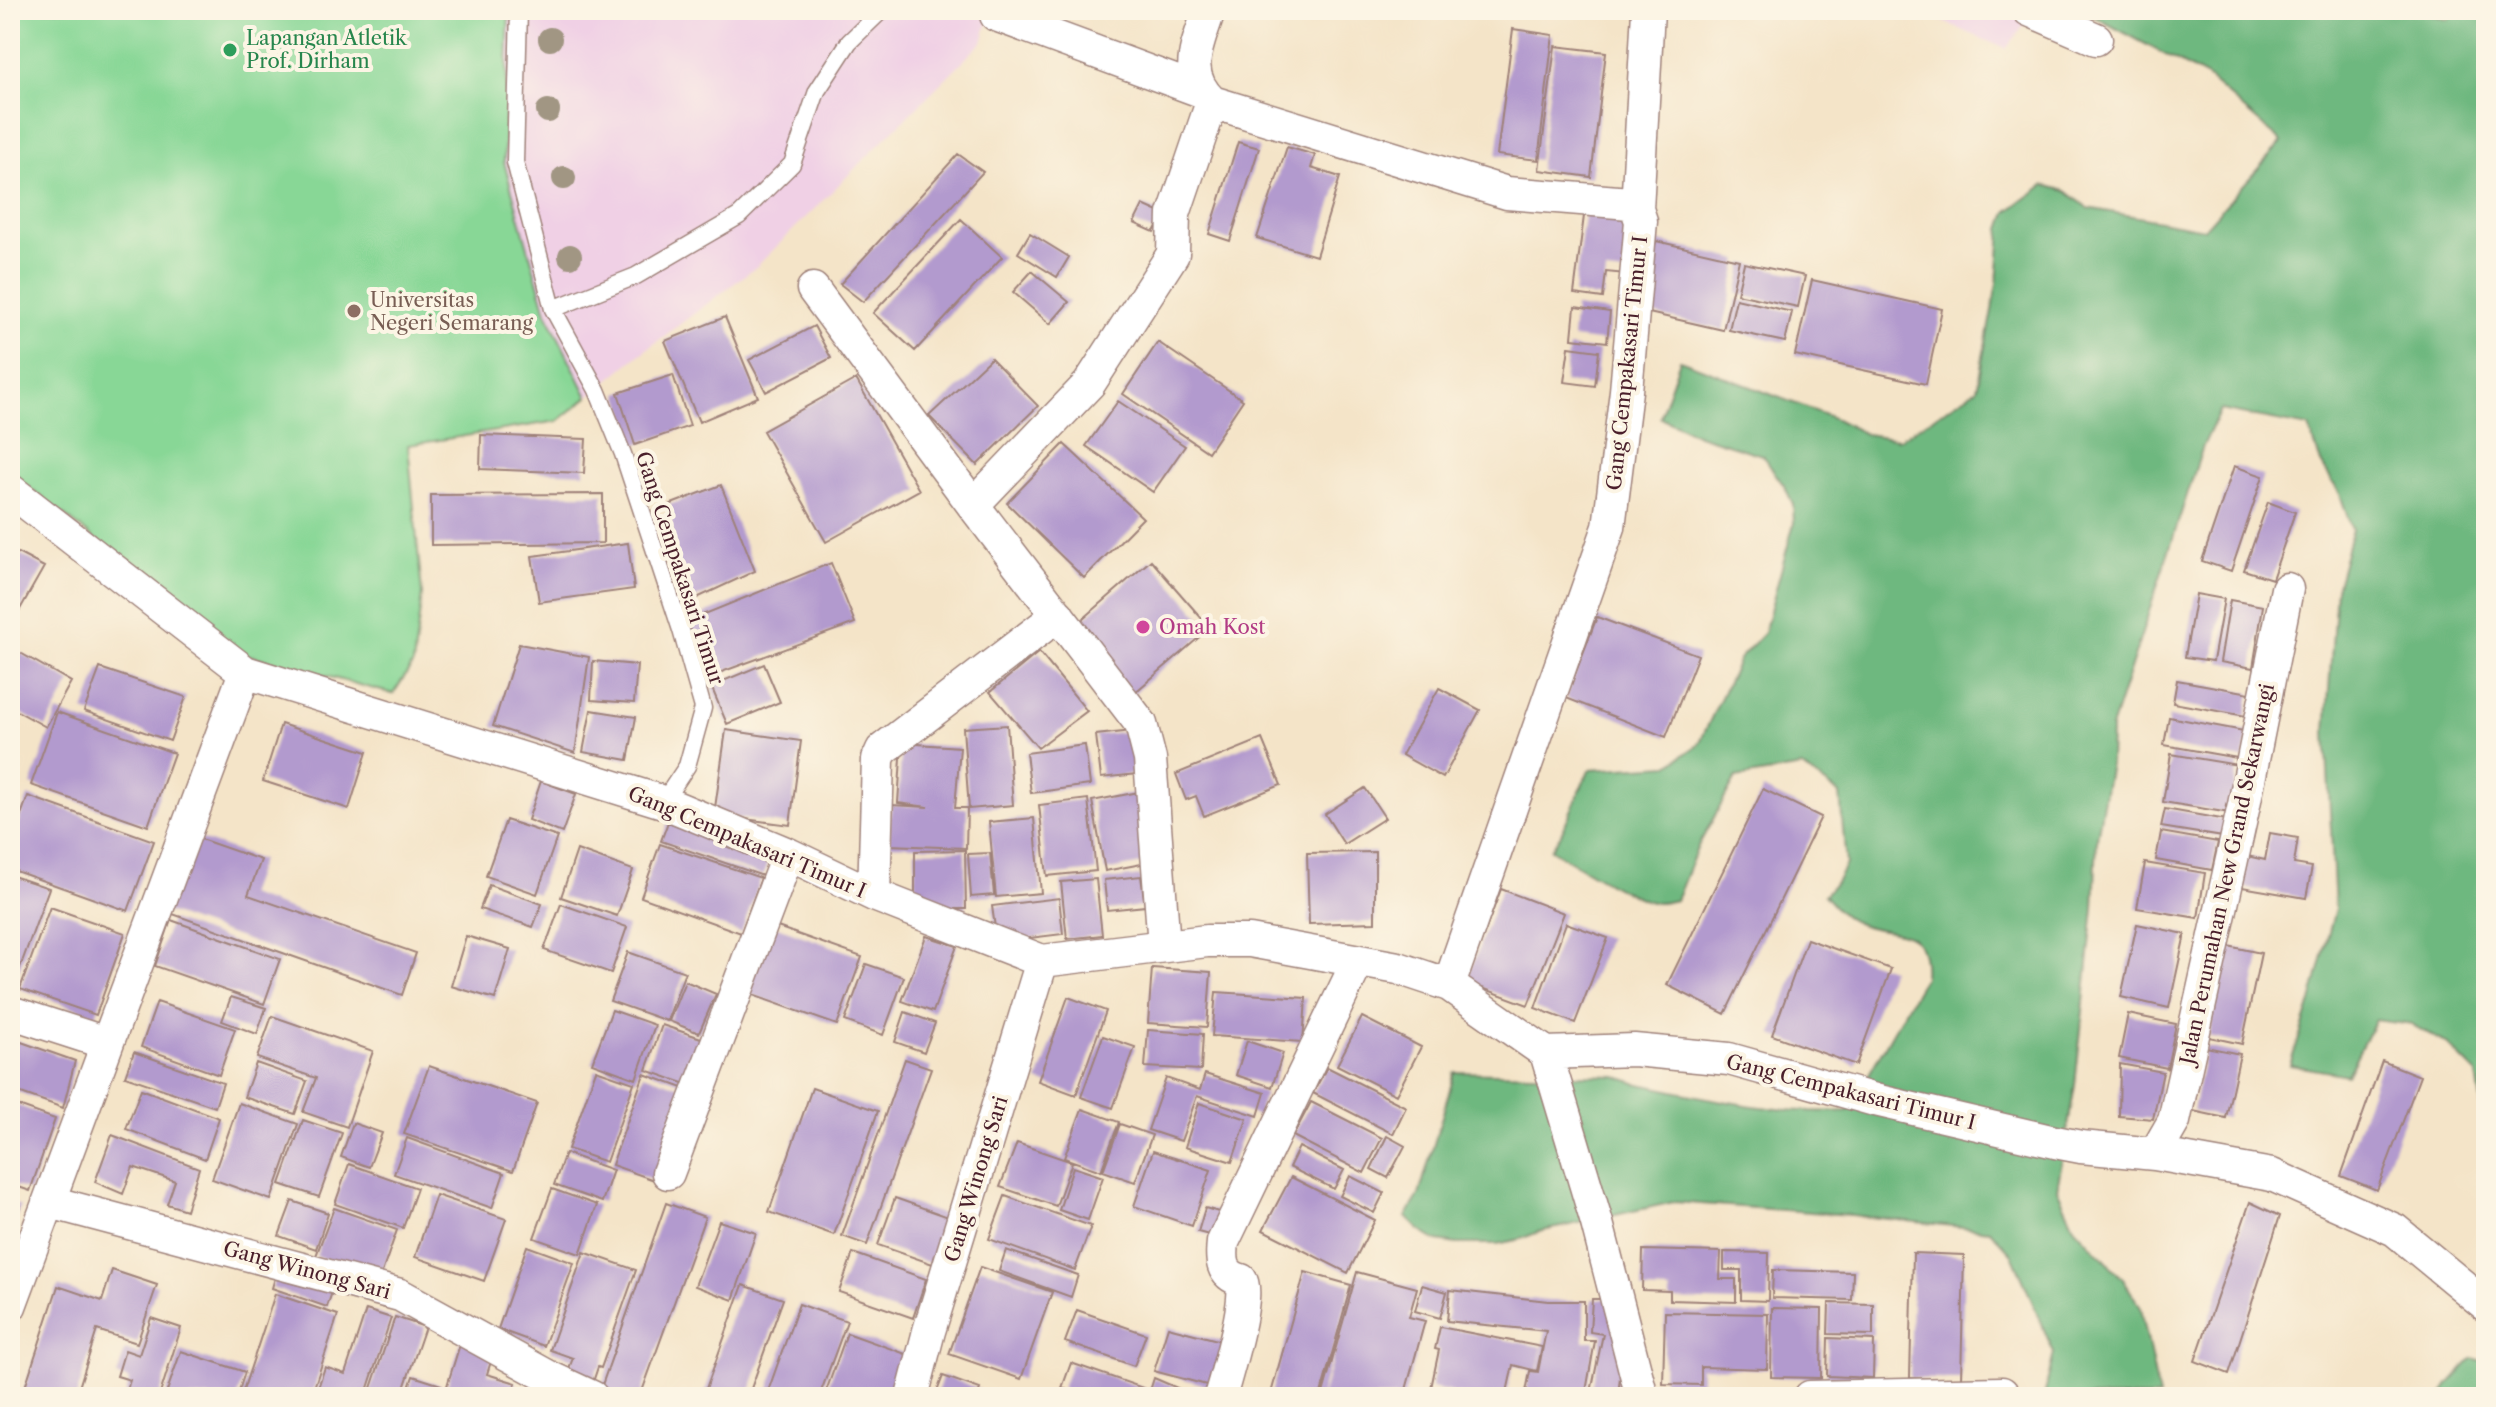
<svg xmlns="http://www.w3.org/2000/svg" width="2496" height="1407" font-family="'Libre Caslon Text',serif">
  <rect width="100%" height="100%" fill="#fcf5e5"/>
  <filter id="ink" filterUnits="userSpaceOnUse"><feTurbulence type="fractalNoise" baseFrequency=".0125" numOctaves="2"/><feDisplacementMap in="SourceGraphic" scale="16" xChannelSelector="R" yChannelSelector="G"/><feConvolveMatrix kernelMatrix="1 2 1 2 8 2 1 2 1" color-interpolation-filters="sRGB"/></filter>
  <filter id="wash" filterUnits="userSpaceOnUse"><feTurbulence type="fractalNoise" baseFrequency=".006" numOctaves="4" result="noise"/><feDisplacementMap in="SourceGraphic" scale="32" xChannelSelector="R" yChannelSelector="G"/><feGaussianBlur stdDeviation="1.8" result="paint"/><feColorMatrix in="noise" values="0 0 0 0 0 0 0 0 0 0 0 0 0 0 0 0 0 1.4 0 .05"/><feComposite in="paint" operator="in"/></filter>
  <g filter="url(#wash)">
    <rect width="100%" height="100%" fill="#f4e4c8"/>
    <path fill="#f0d0e5" d="M10,10h982l-10,32 -226,225 -117,88 -81,66 -150,24 14,149 -9,70 -20,30 -383,-219z
      M1916,10h120l-30,39z"/>
    <path fill="#88d796" stroke="#697b60" stroke-width="2" d="M10,10h499l-5,152 42,150 42,85 -30,24 -150,24 14,149 -9,70 -20,30 -152,-41 -231,-180z"/>
    <path fill="#6eb87f" stroke="#5c6c55" stroke-width="2" d="M2082,10h337l29,10 9,-10h29v1102l-4,-3 -5,-35 -31,-31 -33,-18 -38,-5 -28,55 -57,-10 21,-63 24,-93 -9,-177 10,-143 16,-59 -12,-36 -19,-31 -12,-36 -89,-17 -17,36 -92,282 -1,35 -13,75 -3,70 -19,177 -18,104 18,39 48,51 18,29 18,89h-115l10,-44 -42,-99 -22,-24 -139,-15 -177,-13 -136,30 -17,7 -24,5h-40l-20,-3 -18,-11 -13,-13 13,-22 36,-123 161,4 19,7c71,15 140,32 213,28l76,-134c4,-55 -31,-39 -67,-54 -14,-5 -23,-17 -33,-28l12,-13 10,-18 -6,-70 -38,-27 -66,11 -38,68 -22,54c-5,1 -13,3 -18,3 -26,-3 -84,-40 -107,-54l10,-15 28,-64 80,-5 30,-21 40,-85 25,-26 30,-110 -1,-19 -8,-17 -23,-32 -64,-20 -38,-18 20,-57 156,59 29,15 35,5 77,-50 20,-105 4,-55 6,-17 37,-27 22,6 22,17 116,21 78,-87 -75,-65z
      M2473,1358l13,4v35h-45l8,-13z"/>
    <g id="blocks">
      <path fill="#b29ace" d="M1513,29l40,6 -15,125 -41,-5z
        M1555,46l51,6 -15,125 -52,-7z
        M1238,142l21,6 -29,93 -21,-7z
        M1287,147l28,8 -4,13 29,9 -24,79 -59,-18z
        M958,154l25,18 -120,130 -23,-18z
        M1143,205l20,9 -9,18 -20,-9z
        M1585,208l49,8 -8,58 -20,-2 -3,26 -29,-4z
        M961,219l41,38 -87,94 -42,-38z
        M1030,233l39,24 -12,20 -39,-24z
        M1656,241l83,19 -16,70 -83,-19z
        M1744,263l61,13 -7,31 -61,-13z
        M1032,271l37,31 -19,22 -37,-32z
        M1812,280l130,29 -16,75 -131,-29z
        M1736,299l56,13 -7,30 -56,-12z
        M1575,307l35,5 -3,30 -35,-4z
        M725,317l33,80 -59,25 -34,-81z
        M814,326l17,32 -65,34 -17,-32z
        M1158,342l85,58 -35,52 -85,-58z
        M1569,347l30,4 -4,35 -31,-4z
        M991,358l47,48 -61,59 -48,-49z
        M673,375l17,51 -55,19 -17,-52z
        M856,379l63,111 -93,52 -63,-111z
        M1118,401l67,45 -32,46 -67,-46z
        M481,435l105,4 -2,34 -104,-4z
        M1064,444l79,74 -59,60 -77,-75z
        M2234,466l29,10 -32,95 -29,-10z
        M721,485l34,86 -71,33 -15,-99z
        M603,494v49l-172,2v-50z
        M2268,502l27,10 -23,67 -28,-9z
        M628,543l6,46 -95,13 -7,-46z
        M10,549l34,18 -34,60z
        M1151,560l59,68 -77,66 -58,-68z
        M831,563l24,60 -147,54 -23,-55z
        M2196,594l28,5 -11,62 -28,-4z
        M2230,600l33,6 -10,62 -33,-6z
        M1597,617l101,38 -32,82 -100,-39z
        M519,644l70,13 -14,96 -82,-27z
        M10,647l61,35 -25,45 -36,-20z
        M1039,652l48,59 -49,37 -48,-56z
        M593,661l44,4 -3,38 -43,-3z
        M764,664l16,38 -53,22 -16,-38z
        M100,668l86,29 -16,44 -86,-30z
        M2177,680l73,13 -4,23 -73,-13z
        M1439,688l41,22 -37,68 -41,-23z
        M591,710l45,7 -8,43 -45,-8z
        M57,712l117,41 -26,73 -117,-41z
        M2169,717l80,15 -6,27 -79,-14z
        M281,724l86,28 -18,57 -86,-28z
        M1007,725l6,80 -44,4 -6,-81z
        M726,730l75,11 -11,84 -76,-10z
        M1132,731l5,43 -36,4 -5,-43z
        M1262,739l19,46 -77,31 -8,-20 -10,4 -10,-26z
        M902,743l58,4 -5,61h12l-1,40 -77,-3 2,-40 37,2 -30,-4z
        M1085,745l5,40 -59,8 -5,-40z
        M2171,754l67,11 -8,48 -67,-11z
        M541,781l35,13 -14,39 -34,-13z
        M1365,788l20,30 -41,26 -19,-30z
        M1763,789l58,28 -96,197 -58,-29z
        M1139,792l13,70 -47,9 -13,-70z
        M28,796l126,45 -26,70 -118,-42v-24z
        M1088,799l8,72 -49,5 -8,-71z
        M2165,809l62,11 -4,17 -62,-10z
        M1034,818l7,75 -45,4 -7,-75z
        M506,820l51,17 -20,57 -51,-18z
        M668,822l101,36 -6,18 -102,-35z
        M2161,832l57,10 -6,28 -56,-10z
        M2270,833l28,5 -4,26 18,3 -6,31 -64,-11 5,-31 18,4z
        M192,836l69,24 -13,35 168,58 -14,42 -238,-84z
        M660,844l101,34 -20,55 -100,-36z
        M577,850l56,20 -16,46 -56,-19z
        M965,850l1,59h-51v-58z
        M1375,852v70l-66,2 -2,-71z
        M990,853l4,42 -23,2 -3,-43z
        M2145,863l60,10 -7,45 -61,-10z
        M10,875l39,13 -39,107z
        M1141,876l4,30 -38,4 -3,-30z
        M1096,879l6,56 -35,4 -6,-57z
        M489,885l53,19 -9,23 -53,-18z
        M1501,889l63,24 -36,92 -62,-23z
        M1059,898l4,36 -66,8 -5,-36z
        M561,904l66,23 -16,46 -67,-23z
        M50,907l75,26 -29,82 -76,-26z
        M171,920l109,39 -16,45 -109,-38z
        M1566,923l42,15 -33,85 -40,-15z
        M769,924l93,33 -25,68 -93,-33z
        M2137,924l48,10 -16,74 -48,-11z
        M466,936l44,13 -15,50 -44,-13z
        M926,936l31,10 -24,66 -31,-11z
        M1807,939l84,30 -35,96 -84,-30z
        M2228,946l33,7 -19,91 -33,-7z
        M628,952l57,20 -18,49 -57,-20z
        M866,964l38,13 -21,58 -38,-14z
        M1152,968l59,4 -4,55 -59,-4z
        M685,981l31,13 -17,39 -30,-12z
        M1216,992l90,6 -3,44 -91,-6z
        M231,997l35,11 -9,26 -35,-13z
        M1068,997l38,14 -30,84 -38,-14z
        M157,1002l78,27 -16,46 -78,-28z
        M612,1010l43,15 -19,54 -44,-16z
        M905,1012l30,11 -11,29 -29,-10z
        M2128,1014l48,10 -9,44 -48,-10z
        M272,1016l101,35 -26,76 -44,-15 13,-34 -59,-20z
        M1362,1017l59,30 -25,48 -59,-30z
        M662,1025l45,15 -15,46 -46,-16z
        M1148,1030l55,4 -2,36 -56,-3z
        M1103,1036l32,11 -22,61 -32,-11z
        M10,1038l65,23 -12,47 -53,-19z
        M1247,1041l36,12 -11,34 -36,-12z
        M2206,1047l34,7 -14,64 -33,-7z
        M134,1052l89,31 -8,24 -90,-31z
        M905,1059l26,9 -64,177 -25,-9z
        M2382,1061l38,15 -43,114 -36,-14z
        M256,1063l51,18 -12,33 -51,-17z
        M2120,1064l43,8 -10,47 -34,-3z
        M429,1066l108,37 -24,68 -109,-37z
        M1327,1067l79,40 -13,27 -80,-41z
        M596,1070l38,13 -28,79 -38,-13z
        M644,1074l42,15 -32,91 -42,-15z
        M1205,1074l60,19 -7,23 -61,-20 -16,45 -33,-11 18,-52 34,12z
        M812,1088l66,23 -44,124 -65,-23z
        M141,1089l78,29 -14,41 -79,-30z
        M1311,1102l71,36 -18,35 -71,-37z
        M10,1103l45,16 -25,72 -20,-7z
        M239,1103l59,21 -27,76 -59,-21z
        M1199,1103l48,16 -15,43 -47,-15z
        M1082,1109l37,13 -18,49 -37,-13z
        M303,1120l39,13 -23,64 -39,-13z
        M353,1123l29,10 -13,34 -28,-10z
        M1120,1124l32,11 -17,47 -32,-11z
        M112,1135l87,33 -13,42 -19,-6 8,-23 -42,-14 -10,27 -28,-12z
        M1387,1136l18,10 -17,32 -17,-9z
        M407,1138l97,35 -12,35 -98,-34z
        M1017,1143l55,19 -16,44 -56,-19z
        M1299,1147l45,23 -10,19 -45,-22z
        M1153,1151l58,19 -19,56 -58,-20z
        M565,1153l48,17 -11,32 -48,-17z
        M349,1164l68,24 -14,40 -68,-24z
        M1073,1167l30,10 -15,43 -29,-10z
        M1350,1176l34,17 -10,20 -34,-17z
        M1291,1177l84,43 -27,53 -85,-43z
        M552,1189l45,16 -17,49 -46,-16z
        M436,1195l70,24 -22,62 -69,-24z
        M1005,1196l86,30 -16,44 -86,-31z
        M895,1198l65,23 -16,47 -66,-23z
        M292,1201l36,12 -12,36 -37,-13z
        M2250,1202l30,14 -51,158 -34,-13z
        M10,1203l10,3 -10,29z
        M666,1203l39,14 -65,180h-14l-25,-9z
        M334,1208l63,22 -17,48 -64,-22z
        M1205,1208l24,7 -9,23 -22,-6z
        M719,1221l37,12 -23,67 -38,-14z
        M527,1246l47,17 -30,83 -46,-17z
        M1006,1250l72,25 -7,22 -72,-26z
        M1643,1250l78,2 -1,27h16v23l-66,-2v-9l-28,-1z
        M584,1252l52,18 -35,98 -3,-1 -6,18 -26,-9 7,-18 -23,-8z
        M1724,1252l45,1 -1,48 -27,-1v-30h-17z
        M853,1253l73,26 -13,39 -74,-26z
        M1913,1253l51,2 -3,125 -51,-2z
        M279,1264l56,19 -8,24 -55,-19z
        M980,1267l72,25 -31,87 -72,-25z
        M112,1270l45,15 -20,58 -40,-13 -21,67h-30l-22,-7 34,-104 44,15z
        M1773,1270l80,2 -1,28 -80,-2z
        M1305,1272l46,13 -31,112h-50z
        M1357,1272l60,16 -8,29 16,4 -21,76h-82z
        M743,1285l40,14 -35,98h-45z
        M1422,1285l25,7 -7,26 -25,-7z
        M1450,1290l98,11h36v40h11l-10,56h-60l5,-26 8,1 8,-41 -99,-10z
        M275,1294l63,21 -27,82h-70z
        M1592,1299h17l14,45 -5,53h-28l13,-63 -13,-2z
        M1829,1303l44,1v31l-45,-1z
        M799,1304l48,17 -28,76h-53z
        M1772,1308l50,1 -1,69 -50,-1z
        M366,1310l25,8 -26,79h-50l10,-30 20,7z
        M1077,1310l69,24 -12,32 -69,-24z
        M1665,1312l103,2 -1,55 -66,-2v18l-38,-1z
        M395,1317l30,10 -24,70h-33z
        M151,1318l30,10 -22,69h-34l5,-17 -13,-4 8,-26 14,5z
        M1168,1327l57,15 -11,45 -60,-16z
        M1440,1327l102,20 -5,24 -24,-6 -7,32h-30l-45,-9 8,-38 -4,-1z
        M847,1333l70,25 -14,39h-79z
        M1828,1338l46,2 -1,38 -46,-2z
        M461,1341l33,11 -7,22 29,9 -5,14h-42l-23,-8z
        M181,1351l64,21 -8,25h-72z
        M1071,1363l75,26 -3,8h-56l-25,-9z
        M413,1376l28,9 -4,12h-31z
        M943,1376l37,13 -3,8h-42z
        M1154,1378l44,19h-50z"/>
    </g>
  </g>
  <g filter="url(#ink)">
    <use href="#blocks" fill-opacity="0" stroke="#9f827a" stroke-width="2"/>
    <g fill="none" stroke-linecap="round" stroke-linejoin="round">
      <g stroke="#9f827a" stroke-width="19">
        <path id="service" d="M519,10l-4,152 38,147 44,81 26,64 58,176 22,78 -16,58 -24,36
          M553,309l83,-33 103,-60 53,-52 25,-73 32,-49 33,-32"/>
      </g>
      <g stroke="#9f827a" stroke-width="35">
        <path id="minor" d="M1209,10c-11,36 -28,62 3,92l295,91 123,10 7,6 4,12 -15,170 -17,136 -160,458
          M2029,10l67,29
          M996,15l205,76
          M1637,209l11,-199
          M813,289l160,216 168,219 9,35 14,187
          M10,490l235,182 418,130 125,52 86,41 168,66 165,-20h43l148,27 51,17 97,68 51,170 45,174
          M973,505l116,-121 84,-130 1,-40 38,-112
          M874,895l4,-136 4,-9 176,-135
          M10,1012l96,31
          M1546,1053l88,-3 95,9 146,41 180,42 26,5 74,7 117,21 123,55 91,75
          M2155,1154l19,-33 70,-316 43,-216
          M668,1173l120,-319
          M50,1202l350,93 151,83 41,19
          M10,1306l235,-634
          M912,1397l17,-66 113,-370
          M1220,1397c6,-21 31,-103 21,-117 -20,-5 -20,-21 -18,-38l135,-281
          M1810,1397l192,-4"/>
      </g>
      <use href="#service" stroke="#fff" stroke-width="16"/>
      <use href="#minor" stroke="#fff" stroke-width="32"/>
    </g>
    <g fill="#a19683">
      <circle cx="550" cy="39" r="12"/>
      <circle cx="548" cy="111" r="12"/>
      <circle cx="564" cy="178" r="12"/>
      <circle cx="570" cy="256" r="12"/>
    </g>
  </g>
  <circle fill="#2e9e5b" stroke="#fcf5e5" stroke-width="3" cx="230" cy="50" r="8"/>
  <circle fill="#8d6e63" stroke="#fcf5e5" stroke-width="3" cx="354" cy="311" r="8"/>
  <circle fill="#d1479c" stroke="#fcf5e5" stroke-width="3" cx="1143" cy="627" r="8"/>
  <g text-anchor="middle" dominant-baseline="central" stroke-width="8" stroke-linejoin="round" paint-order="stroke">
    <g font-size="20" fill="#27864d" stroke="#fcf5e5" text-anchor="start">
      <text x="246" y="38">Lapangan Atletik<tspan x="246" dy="23">Prof. Dirham</tspan></text>
    </g>
    <g font-size="20" fill="#785e54" stroke="#fcf5e5" text-anchor="start">
      <text x="370" y="300">Universitas<tspan x="370" dy="23">Negeri Semarang</tspan></text>
    </g>
    <g font-size="20" fill="#4a1f2b" stroke="#fcf5e5">
      <text transform="translate(1627 363) rotate(-84)">Gang Cempakasari Timur I</text>
      <text transform="translate(680 568) rotate(72)">Gang Cempakasari Timur</text>
      <text transform="translate(747 842) rotate(23)">Gang Cempakasari Timur I</text>
      <text transform="translate(2227 874) rotate(-78)">Jalan Perumahan New Grand Sekarwangi</text>
      <text transform="translate(1851 1092) rotate(14)">Gang Cempakasari Timur I</text>
      <text transform="translate(976 1179) rotate(-73)">Gang Winong Sari</text>
      <text transform="translate(307 1270) rotate(15)">Gang Winong Sari</text>
    </g>
    <g font-size="20" fill="#b23c85" stroke="#fcf5e5" text-anchor="start">
      <text x="1159" y="627">Omah Kost</text>
    </g>
  </g>
  <rect width="2496" height="1407" fill="none" stroke="#fcf5e5" stroke-width="40"/>
</svg>
